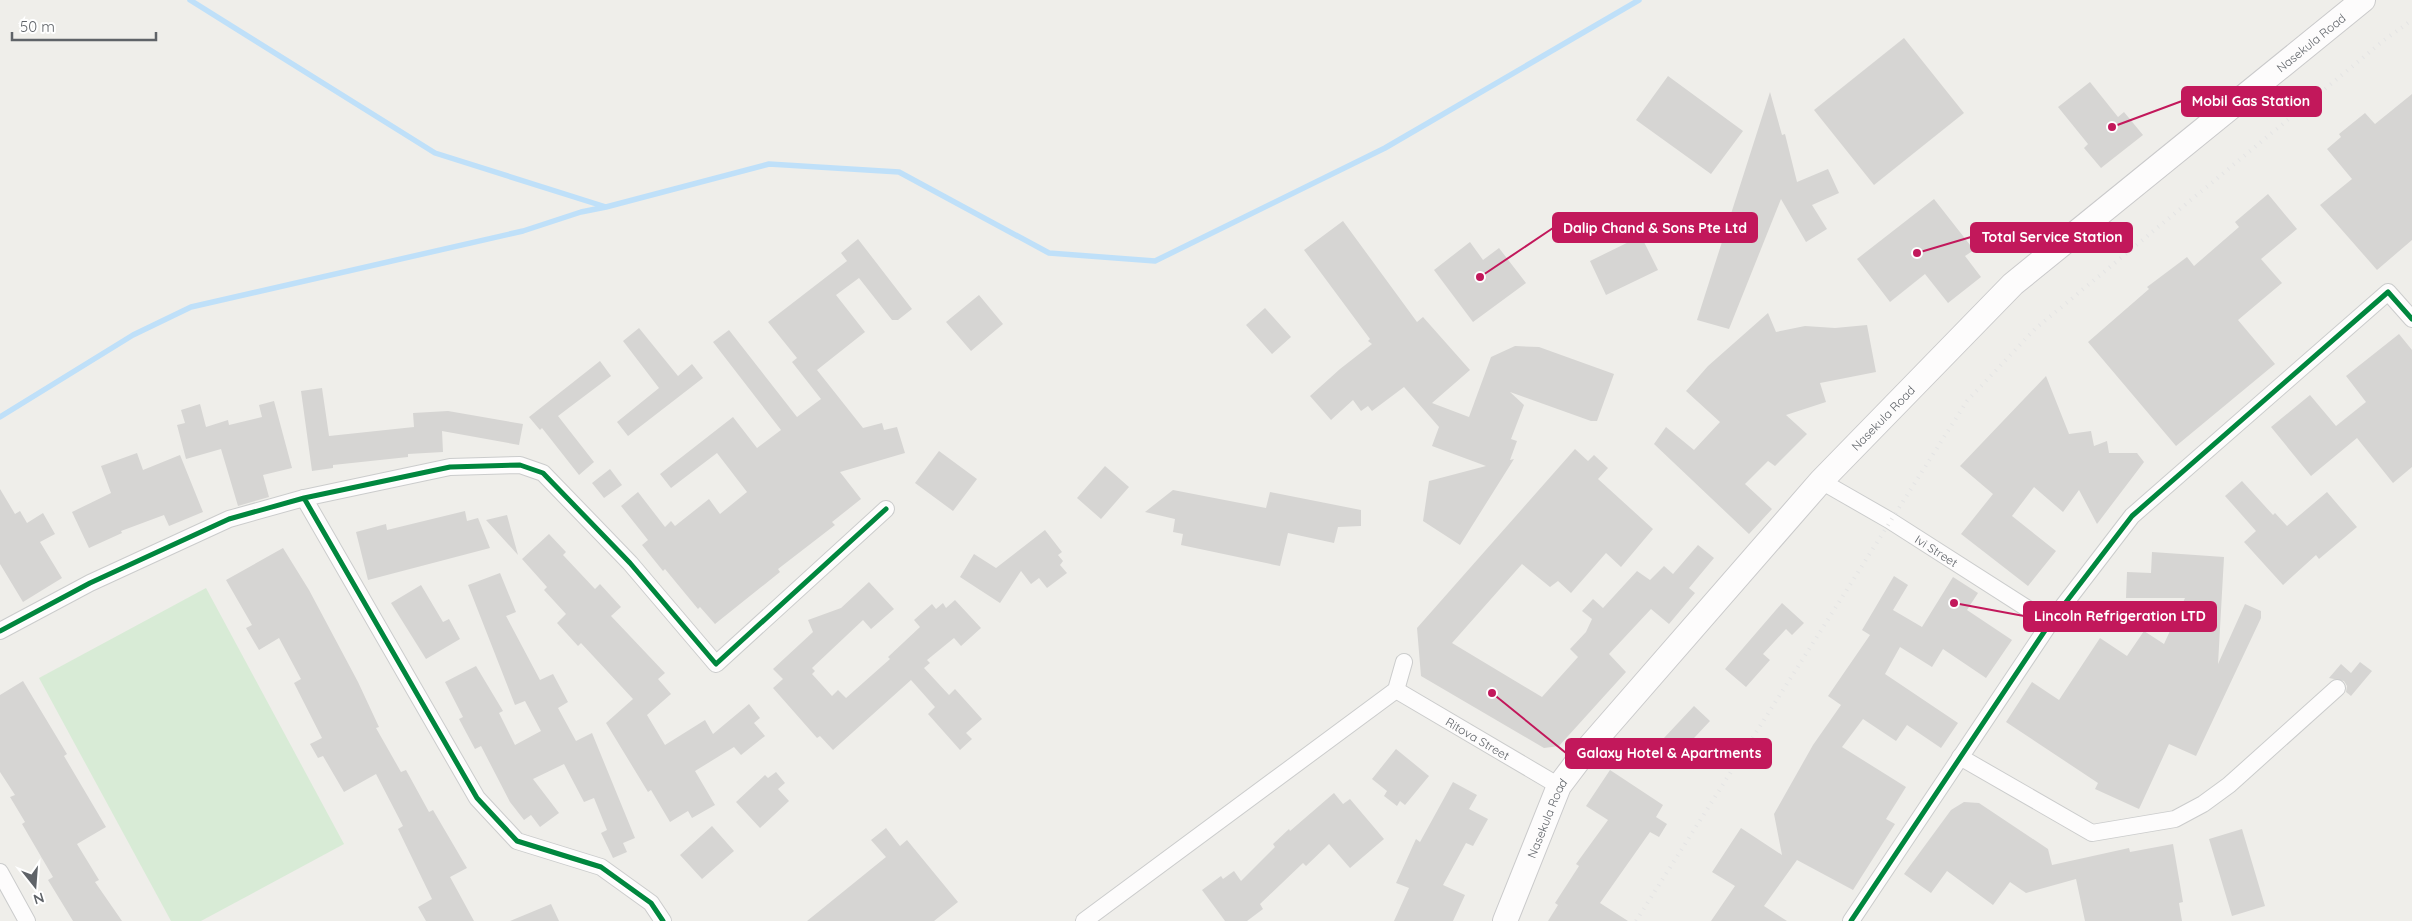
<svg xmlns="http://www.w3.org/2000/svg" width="2412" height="921" font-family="Quicksand,sans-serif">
  <rect width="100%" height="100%" fill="#efeeea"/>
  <path fill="#d8ebd6" d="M206,588l138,256 -143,77h-30l-132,-243z"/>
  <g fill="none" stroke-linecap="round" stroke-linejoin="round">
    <path stroke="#bfe0f9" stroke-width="5.5" d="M190,0l245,153 171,54 163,-43 130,8 150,81 106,8 230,-113 254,-148
      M0,417l133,-82 58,-28 332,-76 58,-19 25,-5"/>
  </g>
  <path fill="#d6d5d3" d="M1904,38l60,75 -90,72 -60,-75z
    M1668,76l75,55 -32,43 -75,-54z
    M2090,82l28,35 6,-5 19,23 -42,33 -17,-20 4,-4 -30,-37z
    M1770,92l12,43 3,-1 12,48 31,-13 11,24 -27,12 15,24 -21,13 -25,-43 -52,130 -32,-9z
    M2412,94v146l-35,30 -57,-65 32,-26 -25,-30 14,-12 -2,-3 26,-21 10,11z
    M2268,194l29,35 -36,30 21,24 -44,37 37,44 -99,82 -88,-104 61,-53 -2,-2 40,-30 7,9 45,-39 -4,-5z
    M1934,199l40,51 -9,6 16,21 -33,26 -23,-29 -35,28 -33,-43z
    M1343,221l74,101 6,-5 47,53 -38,33 37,14 22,-60 24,-11 24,1 75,27 -17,47h-6l-81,-29 14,13 -13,34 6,2 -7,19 4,-1 -54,86 -37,-24 6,-40 57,-15 -54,-20 7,-19 -35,-40 -32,24 -4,-5 -7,5 -8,-11 -22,20 -21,-24 30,-27 32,-25 -4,-3 2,-2 -66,-89z
    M1641,236l17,34 -52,25 -16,-34z
    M858,239l54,70 -14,11h-6l-33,-42 -23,17 29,37 -48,38 46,58 19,-5 2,7 13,-3 8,26 -65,19 21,27 -29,23 3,3 -57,44 2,3 -65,52 -15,-17 -2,2 -33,-40 -2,2 -21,-26 6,-5 -27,-34 17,-14 27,35 6,-6 4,5 34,-27 11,15 27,-22 -30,-39 -46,35 -11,-14 73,-57 24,31 24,-18 -68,-88 16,-12 68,87 24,-18 -29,-37 5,-4 -29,-36 79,-61 -6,-8z
    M1470,242l13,18 16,-12 27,35 -53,39 -39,-52z
    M979,295l24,29 -32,27 -25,-29z
    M1265,308l26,29 -19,17 -26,-29z
    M1768,313l8,19 29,-6 30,2 32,-3 9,47 -56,11 6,19 -40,13 21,19 -32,32 -7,-5 -23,23 27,25 -23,25 -95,-90 12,-17 28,23 26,-28 -34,-31 22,-25z
    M639,328l39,48 14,-12 11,14 -75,58 -11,-14 42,-34 -36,-47z
    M2399,334l13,16v117l-19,16 -36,-45 -46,38 -40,-49 39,-32 26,31 30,-24 -20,-26z
    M600,361l11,15 -53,40 36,46 -15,13 -37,-47 -2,2 -11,-13z
    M2046,376l23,58 22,-3 3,15 13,-5 2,12h28l7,9 -47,62 -18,-34 -16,22 -29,-25 -22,29 44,35 -28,35 -67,-52 32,-40 -33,-28z
    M322,388l7,48 85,-9 -1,-14 35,-2 75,13 -4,21 -77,-14 1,21 -35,2v3l-75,8v3l-21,3 -11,-80z
    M274,401l18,67 -29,7 6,22 -31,9 -17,-57 -35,10 -9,-34 8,-2 -4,-13 19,-6 6,23 22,-7 1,5 33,-8 -3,-12z
    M1575,449l13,12 6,-6 14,13 -10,11 55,50 -32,38 -15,-14 -35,40 -13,-12 -8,6 -28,-23 -70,79 90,54 36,-40 -8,-8 16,-17 6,-13 -10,-8 11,-12 10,9 34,-37 13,9 14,-14 9,8 25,-29 16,13 -25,30 6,5 -26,31 -18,-15 -42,45 17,18 -67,74 -15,2 -123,-72 -4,-48z
    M939,451l38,28 -24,32 -38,-28z
    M137,453l6,17 37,-15 23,57 -34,14 -5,-11 -43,16 1,2 -33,15 -17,-36 39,-19 -10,-27z
    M1105,466l24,21 -28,32 -24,-21z
    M610,469l12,16 -18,13 -12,-15z
    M2242,481l31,34 2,-2 12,13 40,-34 30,35 -38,32 -3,-4 -33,30 -39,-43 12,-11 -31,-35z
    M0,489l15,25 5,-3 7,12 16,-10 12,21 -15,8 22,36 -39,24 -23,-38z
    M1173,490l93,18 4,-16 91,18v16l-23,1 -4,16 -46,-10 -8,33 -99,-21 2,-11 -10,-2 2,-13 -30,-7z
    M465,511l2,10 11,-3 12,30 -122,32 -12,-48 30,-8 1,6z
    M507,515l11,40 -32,-35z
    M1045,530l17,22 -4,3 5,6 -3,4 7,8 -20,15 -8,-10 -8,6 -10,-13 -21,32 -40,-26 14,-23 22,14z
    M549,534l17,18 -3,3 32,34 5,-5 21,23 -10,9 54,57 -7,6 13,15 -24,21 18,30 40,-25 8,14 36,-30 11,14 -6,5 11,13 -24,19 -7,-8 -39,24 20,34 -23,13 -4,-7 -18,11 -19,-32 -3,2 -42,-69 27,-24 -52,-56 -3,3 -21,-23 9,-9 -22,-24 3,-3 -25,-28z
    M283,548l26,42 49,92 21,45 -3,1 25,44 5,-2 23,42 4,-2 34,58 -17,9 24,44h-48l-8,-14 14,-8 -34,-70 5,-3 -27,-52 -32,18 -21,-36 -5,2 -8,-14 12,-6 -28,-55 7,-4 -22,-41 -20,12 -13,-22 6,-3 -26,-45z
    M2152,552l72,5 -6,107 27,-60 16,7v7l-65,138 -27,-12 -30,65 -44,-20 3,-6 -92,-61 26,-40 27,18 41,-62 27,18 17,-25 20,13 21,-46h-59l1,-26 24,1z
    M500,573l16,39 -10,4 34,64 13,-6 15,28 -10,6 18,33 16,-8 43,105 -12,5 4,9 -14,6 -12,-25 6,-3 -13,-32 -10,4 -20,-38 -31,15 26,34 -19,14 -9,-12 -7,5 -14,-18 -29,-56 -6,3 -16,-30 4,-2 -18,-35 31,-16 27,45 -4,2 16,32 26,-14 -16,-30 -10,4 -47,-120z
    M1894,576l14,9 -15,25 29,17 31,-50 25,16 -11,17 45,30 -26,38 -43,-29 -11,18 -32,-20 -15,27 73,49 -17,25 -34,-23 -11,16 -33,-22 -21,28 64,40 -20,32 9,5 -42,66 -56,-30 -33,46 23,15h-76l24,-35 -23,-14 29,-44 41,27 -8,-41 39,-69 28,-40 -13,-9 42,-61 -8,-5z
    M869,582l25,27 -23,20 -8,-9 -51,48 3,3 -3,3 20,22 6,-6 8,8 44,-39 -2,-2 32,-30 -6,-7 18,-16 4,5 7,-6 3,5 9,-8 26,28 -20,18 -7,-8 -27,22 3,3 -6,5 25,27 6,-6 27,30 -16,14 6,6 -12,11 -32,-36 7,-7 -24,-27 -78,70 -13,-14 -3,2 -44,-50 10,-9 -10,-10 40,-37 -5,-12 33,-12z
    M421,585l22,37 6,-3 11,20 -34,20 -35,-56z
    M1782,603l22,20 -12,12 -6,-6 -23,25 7,6 -24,27 -21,-18z
    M2360,662l12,9 -21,25 -5,-4 1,-6 -3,-5 -15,-3 12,-14 10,9z
    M23,681l44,73 -3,2 42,71 -29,17 22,36 -4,2 27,39h-49l-25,-41 5,-3 -31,-53 3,-2 -15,-25 5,-2 -15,-23v-77z
    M1694,706l16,15 -31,33 -16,-15z
    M1396,749l33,27 -24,29 -5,-4 -3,5 -13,-10 3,-5 -15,-12z
    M1610,770l53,35 -7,12 11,7 -8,13 -9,-5 -50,71 28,18h-80l10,-16 -3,-2 24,-37 -3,-2 32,-44 -22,-14z
    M776,772l9,11 -7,6 11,12 -29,27 -24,-26 29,-27 3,3z
    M1453,782l24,13 -8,14 19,10 -15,27 -7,-3 -23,42 22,10 -12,26h-59l15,-33 -13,-5 20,-44 4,3z
    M1334,793l9,11 7,-5 34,40 -34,29 -21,-24 -23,22 -3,-3 -43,41 3,5 -16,12h-22l-23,-31 19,-14 2,3 11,-8 7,10 34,-34 -2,-3 16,-15 1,2z
    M1964,802l15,1 69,46 4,16 77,-17 1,4 43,-8 10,58 -4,1 3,18h-97l-9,-42 -50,14 -16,-11 -17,23 -46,-34 -16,22 -27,-19 47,-64z
    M712,826l22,25 -32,28 -22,-24z
    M886,828l14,18 7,-6 51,62 -24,19h-127l79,-64 -15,-17z
    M2242,829l23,77 -33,10 -23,-77z
    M551,904l8,17h-49z"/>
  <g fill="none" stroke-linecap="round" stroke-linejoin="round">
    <g stroke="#cbcccc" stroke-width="18">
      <g id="street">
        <path id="s1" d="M1821,481l68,39 161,103"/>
        <path d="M304,498l173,300 40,43 84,26 50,36 12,18"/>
        <path d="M0,631l90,-48 139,-64 75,-21 146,-31 70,-2 23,8 87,90 86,101 170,-155"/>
        <path id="s2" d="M1396,690l163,96"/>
        <path d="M1960,757l132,76 83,-14 28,-15 26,-19 108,-97"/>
        <path d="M0,872l27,49"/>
        <path d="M1084,921l312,-231 8,-28"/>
        <path d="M1851,921l199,-298 82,-107 256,-224 24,27"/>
      </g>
    </g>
    <g stroke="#cacacb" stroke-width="26">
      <g id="secondary">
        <path id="s3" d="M1505,921l54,-135 25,-33 237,-272 192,-197 350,-284"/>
      </g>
    </g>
    <use href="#street" stroke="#fdfcfc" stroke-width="16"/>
    <use href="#secondary" stroke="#fdfcfc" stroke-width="24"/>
    <path stroke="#e4e4e4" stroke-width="4" stroke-dasharray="1 6" stroke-linecap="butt" d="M1636,921l331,-520 68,-72 348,-288 29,-21"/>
    <g stroke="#fff" stroke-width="8">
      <path id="cycleway" d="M304,498l173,300 40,43 84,26 50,36 12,18
        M0,631l90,-48 139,-64 75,-21 146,-31 70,-2 23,8 87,90 86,101 170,-155
        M1851,921l199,-298 82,-107 256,-224 24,27"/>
    </g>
    <use href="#cycleway" stroke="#00873e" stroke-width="5"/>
  </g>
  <g text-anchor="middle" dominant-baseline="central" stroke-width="4.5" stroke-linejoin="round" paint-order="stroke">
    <g font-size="12" fill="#5f6368" stroke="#fff">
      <text stroke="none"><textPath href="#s3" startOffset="1206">Nasekula Road</textPath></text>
      <text stroke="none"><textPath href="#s3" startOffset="636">Nasekula Road</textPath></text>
      <text stroke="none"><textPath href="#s1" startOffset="135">Ivi Street</textPath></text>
      <text stroke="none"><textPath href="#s2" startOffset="95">Ritova Street</textPath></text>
      <text stroke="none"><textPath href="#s3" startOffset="111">Nasekula Road</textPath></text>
    </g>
  </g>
  <path fill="none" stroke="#c2185b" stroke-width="2" d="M2112 127L2182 101M1480 277L1553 228M1917 253L1971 237M1954 603L2024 616M1492 693L1566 753"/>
  <g fill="#c2185b" stroke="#fff" stroke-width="2">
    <circle cx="2112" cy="127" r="5"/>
    <circle cx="1480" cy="277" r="5"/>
    <circle cx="1917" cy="253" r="5"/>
    <circle cx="1954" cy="603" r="5"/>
    <circle cx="1492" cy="693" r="5"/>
  </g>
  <g fill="#c2185b" stroke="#c2185b" stroke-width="2">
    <rect x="2182" y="87" width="139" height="29" rx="5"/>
    <rect x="1553" y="213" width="204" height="29" rx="5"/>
    <rect x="1971" y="223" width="161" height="29" rx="5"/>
    <rect x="2024" y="602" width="192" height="29" rx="5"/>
    <rect x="1566" y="739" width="205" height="29" rx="5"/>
  </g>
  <g font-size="14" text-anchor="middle" font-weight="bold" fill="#fff">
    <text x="2251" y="106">Mobil Gas Station</text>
    <text x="1655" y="233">Dalip Chand &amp; Sons Pte Ltd</text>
    <text x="2052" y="242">Total Service Station</text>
    <text x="2120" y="621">Lincoln Refrigeration LTD</text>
    <text x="1669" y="758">Galaxy Hotel &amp; Apartments</text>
  </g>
  <g transform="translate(35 886) rotate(163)" stroke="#ffffff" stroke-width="4" paint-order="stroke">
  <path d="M0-4L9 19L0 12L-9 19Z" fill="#5f6368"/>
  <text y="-8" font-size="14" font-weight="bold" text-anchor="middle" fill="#5f6368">N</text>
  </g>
  <path d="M12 32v8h144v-8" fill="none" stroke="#5f6368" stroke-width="2.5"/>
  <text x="20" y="32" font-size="15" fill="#5f6368" stroke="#ffffff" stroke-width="4" paint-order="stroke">50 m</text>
</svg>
